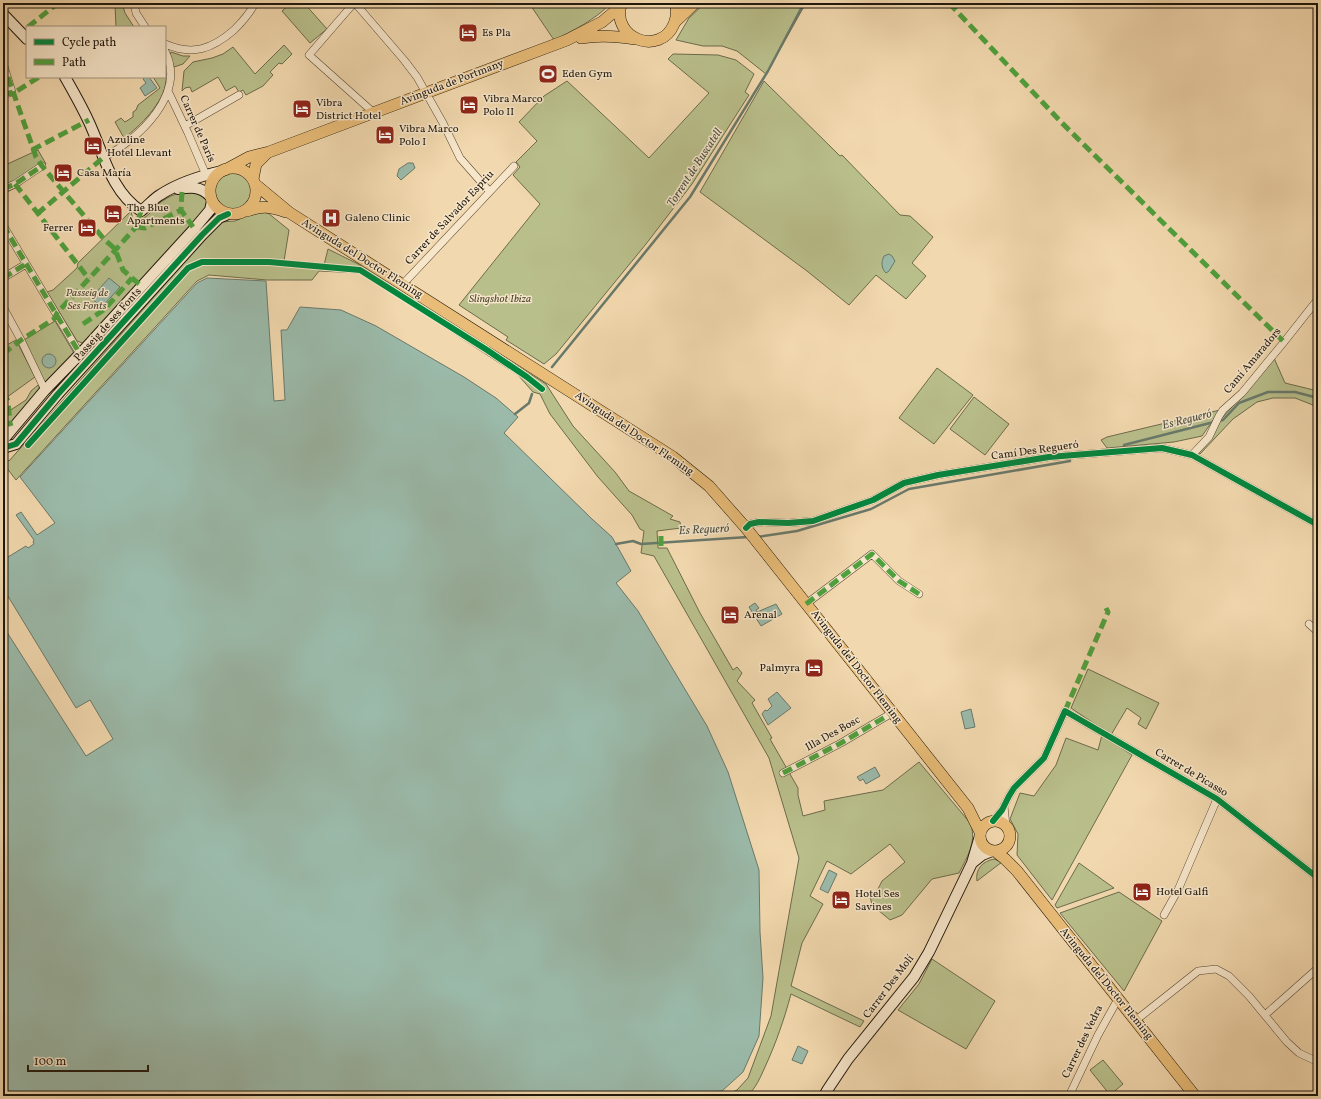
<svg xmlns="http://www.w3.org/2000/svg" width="1321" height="1099" font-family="Vollkorn,serif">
  <rect width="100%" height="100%" fill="#f2d8ae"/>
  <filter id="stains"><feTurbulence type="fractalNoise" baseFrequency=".005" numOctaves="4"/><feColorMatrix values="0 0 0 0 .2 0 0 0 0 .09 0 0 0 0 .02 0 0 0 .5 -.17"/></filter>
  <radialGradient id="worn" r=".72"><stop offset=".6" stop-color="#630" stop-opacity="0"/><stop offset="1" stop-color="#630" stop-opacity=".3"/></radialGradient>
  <path fill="#b9bf8b" stroke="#6c6b4c" d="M116,3h6l3,10 9,14h-18l-1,-22z
    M291,3h13l23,26 -17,14 -28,-32z
    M529,3h82c-16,17 -37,27 -57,37z
    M705,3h101l-40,71 -29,-23 -15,-5h-19l-27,-6 13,-22z
    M284,45l8,9 -10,10 -3,-1 -9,9 3,3 -10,11 -17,9 -3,-5 -4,2 -4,-6 -9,5 -8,-14 -26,15 -2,-5 -5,1 -3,3 2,-20 9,-9 19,-4 11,-4 10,-7 22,27z
    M171,52l12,4h7l-7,8 -9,3 -4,-12z
    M673,54l45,1 18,5 18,14 -9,18 4,3 -57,89 -46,60 -90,110 -12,10 -38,-24 2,-3 -49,-32 81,-101 -27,-29 7,-8 -4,-5 21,-21 -18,-19 25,-26 23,-15 82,77 60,-65 -41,-34z
    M165,68c1,5 2,9 1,13 -2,22 -26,45 -42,57l-9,-16 6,-4 4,4 8,-5v-5l3,-2 2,-5 22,-17 -7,-11h12z
    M764,81l76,75 2,-1 58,60 10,1 23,21 -21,26 14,13 -20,23 -30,-24 -27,30 -42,-34 -107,-79z
    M38,150l8,14 -27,22 -16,8v-28z
    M215 191a18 18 0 1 1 36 0a18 18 0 1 1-36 0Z
    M193,190l10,4 4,6v7l-122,137 -8,-3 -30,-49 6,-2 24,-22 1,-5 53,-52 2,9c19,-1 17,-12 31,-20 9,-6 18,-8 29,-10z
    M262,212l6,1 21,17 -5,31 40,4 4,-16 30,15 188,120 27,42 42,46 14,19 44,25 -3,3 10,3 1,6 -24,3 1,17h9l33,65 33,57 4,-3 5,6 -5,8 18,19 -3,3 20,35 -2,1 28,49v7l5,21 22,-6 -1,-9 59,-11 36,-28 52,62c5,20 -3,31 -12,49l-27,6 -30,36 -12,5 -18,-15 -2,-9 7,-5 5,-10 23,-19 -15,-18 -39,30 -24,-13 -17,35 13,8 -21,39 -11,43 73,35 -4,6 -69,-33c-7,26 -15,49 -26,73 -5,11 -9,21 -18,29h-22l12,-6 11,-12 23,-62 28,-158 -30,-100 -115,-202 -13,-3 3,-22 -4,-2 -8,-14 -34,-38 -48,-63 -10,-20 -7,-2 -15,-17 -157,-102 -42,-2 -7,9h-45l-58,-5 -12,6 -181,199 -13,-17v-4l2,-2 4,4 211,-239 15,-1 19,-8z
    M55,321l19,32 -29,31 -21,-44z
    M16,340l19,37 -32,23v-53z
    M1274,358l11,25 33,8v16l-23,-9h-22l-16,4 -24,17 -33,35h-2l17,-22 6,-13 22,-24z
    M937,368l36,27 -39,49 -35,-26z
    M38,385l3,7 -38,44v-21l23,-15 5,-9z
    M974,397l35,27 -24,31 -35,-26z
    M1220,410l-18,26 -28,6 -67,6 -6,-8 6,-3z
    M1088,669l71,34 -13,26 -8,-5 3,-6 -14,-10 -16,27 -40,-27z
    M1102,735l30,20 -80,145 -35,-45 1,-21 -8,-15 10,-26 14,3 22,-31 10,-27 32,12z
    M994,859l8,3 -25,19c-2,-12 6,-20 17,-22z
    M1079,863l35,25 -57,20 -2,-3z
    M1119,892l43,29 -38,70 -64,-78z
    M932,959l63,42 -29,48 -68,-39 21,-26z
    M1103,1060l20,24 -13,11 -20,-25z"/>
  <path fill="#9bbaaa" stroke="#69796b" d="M145,77h4l8,11 -12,8 -5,-8 6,-5 -3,-4z
    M408,163h5l2,5 -14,12 -4,-4 2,-7z
    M889,254l3,2 3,5 -6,10 -3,2c-5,-5 -5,-11 -2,-17z
    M109,278l11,9 -18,20 -11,-9z
    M207,278l59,3 8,120 11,-1 -4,-70h6l13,-23 41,3 35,16 88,51 32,21 22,19 -14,16 88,86 20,18 19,34 -15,12 22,28 69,115 21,46 31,98 1,62 3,46 -4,58 -16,36 -21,19 -43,5h-676v-470l83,130 27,-17 -23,-39 -14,8 -73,-120v-28l23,-14 2,2 6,-4 -1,-2 1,-2 -18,-25 5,-3 16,23 18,-12 -35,-46 177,-194z
    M42 361a7 7 0 1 1 14 0a7 7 0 1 1-14 0Z
    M755,603l4,5 -3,2 1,2 19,-8 6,10 -21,12 -12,-19z
    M777,692l14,16 -23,17 -6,-11 3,-4 2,1 5,-5 -4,-7z
    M971,709l4,18 -10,2 -4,-17z
    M875,767l5,9 -14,8 -3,-5 -3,2 -3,-4z
    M829,870l8,4 -9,19 -8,-4z
    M798,1046l10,5 -6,13 -10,-4z"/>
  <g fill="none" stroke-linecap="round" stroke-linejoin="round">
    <path stroke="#69796b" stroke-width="2.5" d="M552,367l138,-170 78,-126 36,-68
      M515,414l14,-11 3,-9
      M1219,421l4,-1 16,-17 29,-11h27l23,6
      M1124,445l90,-23
      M757,537l40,-6 74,-22 38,-20 161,-28
      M616,544l17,-3 8,3 107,-7"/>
    <g stroke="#544734" stroke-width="8">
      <path id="street" d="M134,3l2,10 9,14
        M354,3l-45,52 65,58
        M355,3l49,57 13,17 26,46 17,35 29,33
        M165,44c28,12 47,5 69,-14 8,-8 16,-17 21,-27
        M3,63l9,29 -9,3
        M168,91l20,42 18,42
        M185,126l54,-31
        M104,157c35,-18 83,-63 61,-106
        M3,189l12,-5 27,-18
        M3,225l77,129
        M3,278l23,-14
        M403,284l111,-118
        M3,307l18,33 24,50
        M1192,455l17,-18 10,-21 4,-6 19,-17 42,-51 34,-43
        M746,528l4,-4 9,-2 29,1 25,-2 60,-21 31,-17 34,-8 111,-18 113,-9 30,7 126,70
        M806,604l66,-50 27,27 20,13
        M1309,624l9,8
        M783,773l58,-30 51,-30
        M1004,806l2,20
        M993,821l9,-11 7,-14 5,-8 30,-30 21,-47 152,88 101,79
        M1164,915l14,-25 39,-91
        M1265,1015l53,-47
        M1135,1021l63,-50 18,-2 13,7 20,20 38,46 12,11 19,9
        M1069,1096l29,-61 20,-36"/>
    </g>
    <g stroke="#1f170c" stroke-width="12">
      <path id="secondary" d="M3,14l24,25
        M65,77c8,14 16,28 23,43 15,31 22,71 53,91 6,-4 12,-12 19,-16 18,-12 40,-19 62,-24
        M178,189c13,-2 22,-3 32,7
        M3,440l42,-50 35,-36 114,-125 16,-19 2,-9
        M3,448l13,-4 42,-50 144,-159 17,-17 9,-4
        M972,863l10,-8 10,-4
        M824,1096l4,-7 20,-30 66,-82 15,-25 43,-89 8,-27"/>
    </g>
    <g stroke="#1f170c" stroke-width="12">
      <path id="primary" d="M621,4c-10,35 39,53 53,20 3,-7 3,-14 1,-21
        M675,22l20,-19
        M581,38c18,-3 35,-2 54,1
        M210 191a23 23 0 1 1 46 0a23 23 0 1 1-46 0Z
        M225,170l24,-13 20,-5 298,-112 35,-18 19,-16
        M253,179l3,-15 11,-11
        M255,184l35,29 383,244 36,29 37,42 222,280 12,24
        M247,211c16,-6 23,-4 39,1
        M980 836a15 15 0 1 1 30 0a15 15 0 1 1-30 0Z
        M995,851l10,8 12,12 178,225"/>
    </g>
    <use href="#street" stroke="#f7e6ca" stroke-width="7"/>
    <use href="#secondary" stroke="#f7e6ca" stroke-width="10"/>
    <use href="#primary" stroke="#e9bc77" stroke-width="11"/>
    <path stroke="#4fa13e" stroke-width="5" stroke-dasharray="10 5" stroke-linecap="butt" d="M949,3l113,120 222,219
      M28,27l30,-24
      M3,63l33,94 6,9 21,25 41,48 11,10 8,21 16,14
      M3,95l14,-4 22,-14
      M32,150l57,-30
      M15,184l74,95
      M3,189l12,-5 27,-18
      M182,192l-1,18 12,17
      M37,214l67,-57
      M3,225l77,129
      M136,227l9,1 36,-18
      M3,278l23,-14
      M83,324l22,-15 27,-31
      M3,354l18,-14 33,-21 3,-6 53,-57 26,-29 5,-16
      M3,392l5,9 2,22 1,3
      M661,546v-11
      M806,604l66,-50 27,27 20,13
      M1065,711l43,-99 -2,-4
      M783,773l58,-30 51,-30"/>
    <g stroke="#f7e6ca" stroke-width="8">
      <path id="cycleway" d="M28,445l160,-177 14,-6h67l91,8 127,80 40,27 15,12
        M3,448l13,-4 42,-50 144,-159 17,-17 9,-4
        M746,528l4,-4 9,-2 29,1 25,-2 60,-21 31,-17 34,-8 111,-18 113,-9 30,7 126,70
        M993,821l9,-11 7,-14 5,-8 30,-30 21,-47 152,88 101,79"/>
    </g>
    <use href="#cycleway" stroke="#00873e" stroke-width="6"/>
  </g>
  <defs>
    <g id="hotel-square" transform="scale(1)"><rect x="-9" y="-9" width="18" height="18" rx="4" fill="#8f2418" stroke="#f7e6ca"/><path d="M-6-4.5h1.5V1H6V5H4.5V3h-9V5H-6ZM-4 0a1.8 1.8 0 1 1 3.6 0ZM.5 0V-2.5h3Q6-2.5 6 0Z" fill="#fff"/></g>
    <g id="stadium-square" transform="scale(1)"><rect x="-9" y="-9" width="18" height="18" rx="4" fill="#8f2418" stroke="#f7e6ca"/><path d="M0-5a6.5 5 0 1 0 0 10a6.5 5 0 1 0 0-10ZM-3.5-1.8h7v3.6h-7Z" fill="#fff"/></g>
    <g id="hospital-square" transform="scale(1)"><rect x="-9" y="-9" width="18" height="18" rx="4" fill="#8f2418" stroke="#f7e6ca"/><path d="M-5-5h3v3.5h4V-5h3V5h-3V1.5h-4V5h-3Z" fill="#fff"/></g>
  </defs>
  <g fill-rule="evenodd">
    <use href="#hotel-square" x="468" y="33"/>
    <use href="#stadium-square" x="548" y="74"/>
    <use href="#hotel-square" x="469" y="105"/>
    <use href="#hotel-square" x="302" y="109"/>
    <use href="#hotel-square" x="385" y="135"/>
    <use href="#hotel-square" x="93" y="146"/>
    <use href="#hotel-square" x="63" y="173"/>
    <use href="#hotel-square" x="113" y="214"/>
    <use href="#hospital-square" x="331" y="218"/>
    <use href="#hotel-square" x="87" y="228"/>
    <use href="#hotel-square" x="730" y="615"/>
    <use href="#hotel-square" x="814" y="668"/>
    <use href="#hotel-square" x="1142" y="892"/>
    <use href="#hotel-square" x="841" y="900"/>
  </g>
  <g text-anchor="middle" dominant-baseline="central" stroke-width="3" stroke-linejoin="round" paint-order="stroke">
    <g font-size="11" fill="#1f170c" stroke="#f7e6ca" text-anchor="start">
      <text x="482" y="33">Es Pla</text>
      <text x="562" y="74">Eden Gym</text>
      <text x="483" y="99">Vibra Marco<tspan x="483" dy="13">Polo II</tspan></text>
      <text x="316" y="103">Vibra<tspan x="316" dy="13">District Hotel</tspan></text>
      <text x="399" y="129">Vibra Marco<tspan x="399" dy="13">Polo I</tspan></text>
      <text x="107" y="140">Azuline<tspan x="107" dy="13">Hotel Llevant</tspan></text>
      <text x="77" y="173">Casa María</text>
      <text x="127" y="208">The Blue<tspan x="127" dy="13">Apartments</tspan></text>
      <text x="345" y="218">Galeno Clinic</text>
      <text x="73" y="228" text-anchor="end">Ferrer</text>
      <text x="744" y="615">Arenal</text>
      <text x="800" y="668" text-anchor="end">Palmyra</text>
      <text x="1156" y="892">Hotel Galfi</text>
      <text x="855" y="894">Hotel Ses<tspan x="855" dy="13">Savines</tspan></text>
    </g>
    <g font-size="11" fill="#1f170c" stroke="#f7e6ca">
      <text transform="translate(452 83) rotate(-21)">Avinguda de Portmany</text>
      <text transform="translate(197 129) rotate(66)">Carrer de París</text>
      <text transform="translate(450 218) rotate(-47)">Carrer de Salvador Espriu</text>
      <text transform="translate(362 259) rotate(32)">Avinguda del Doctor Fleming</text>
      <text transform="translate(108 325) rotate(-48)">Passeig de ses Fonts</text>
      <text transform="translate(1253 361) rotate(-50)">Camí Amaradors</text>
      <text transform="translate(634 434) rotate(34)">Avinguda del Doctor Fleming</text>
      <text transform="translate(1035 451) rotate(-8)">Camí Des Regueró</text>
      <text transform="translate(856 667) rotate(52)">Avinguda del Doctor Fleming</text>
      <text transform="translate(833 734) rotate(-29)">Illa Des Bosc</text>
      <text transform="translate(1191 773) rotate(31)">Carrer de Picasso</text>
      <text transform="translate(1106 984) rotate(51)">Avinguda del Doctor Fleming</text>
      <text transform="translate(889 987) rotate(-53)">Carrer Des Molí</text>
      <text transform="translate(1083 1042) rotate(-64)">Carrer des Vedra</text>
    </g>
    <g font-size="11" font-style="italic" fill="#4d4932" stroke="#f7e6ca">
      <text x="87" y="293">Passeig de<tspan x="87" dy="13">Ses Fonts</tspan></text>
      <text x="500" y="299">Slingshot Ibiza</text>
    </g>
    <g font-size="12" font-style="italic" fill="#4a5043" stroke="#f7e6ca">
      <text transform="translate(695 168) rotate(-57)">Torrent de Buscatell</text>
      <text transform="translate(1187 420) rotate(-14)">Es Regueró</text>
      <text transform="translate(704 530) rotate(-3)">Es Regueró</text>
    </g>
  </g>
  <rect width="1321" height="1099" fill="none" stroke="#f2d8ae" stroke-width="16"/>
  <rect x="4" y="4" width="1313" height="1091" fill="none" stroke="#1f170c" stroke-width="2"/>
  <rect x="8" y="8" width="1305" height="1083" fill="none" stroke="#1f170c"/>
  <rect x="26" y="26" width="140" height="52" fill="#f7e6ca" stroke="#a1937e"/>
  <rect x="34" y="39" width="20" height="6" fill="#00873e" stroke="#a1937e"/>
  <text x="62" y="46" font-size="12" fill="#1f170c">Cycle path</text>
  <rect x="34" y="59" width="20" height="6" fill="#4fa13e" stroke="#a1937e"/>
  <text x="62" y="66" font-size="12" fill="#1f170c">Path</text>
  <path d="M28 1065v6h120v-6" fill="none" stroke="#1f170c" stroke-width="2"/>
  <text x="34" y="1065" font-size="12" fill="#1f170c" stroke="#f7e6ca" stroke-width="3" paint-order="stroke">100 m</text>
  <rect width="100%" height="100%" filter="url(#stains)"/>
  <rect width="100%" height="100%" fill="url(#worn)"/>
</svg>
